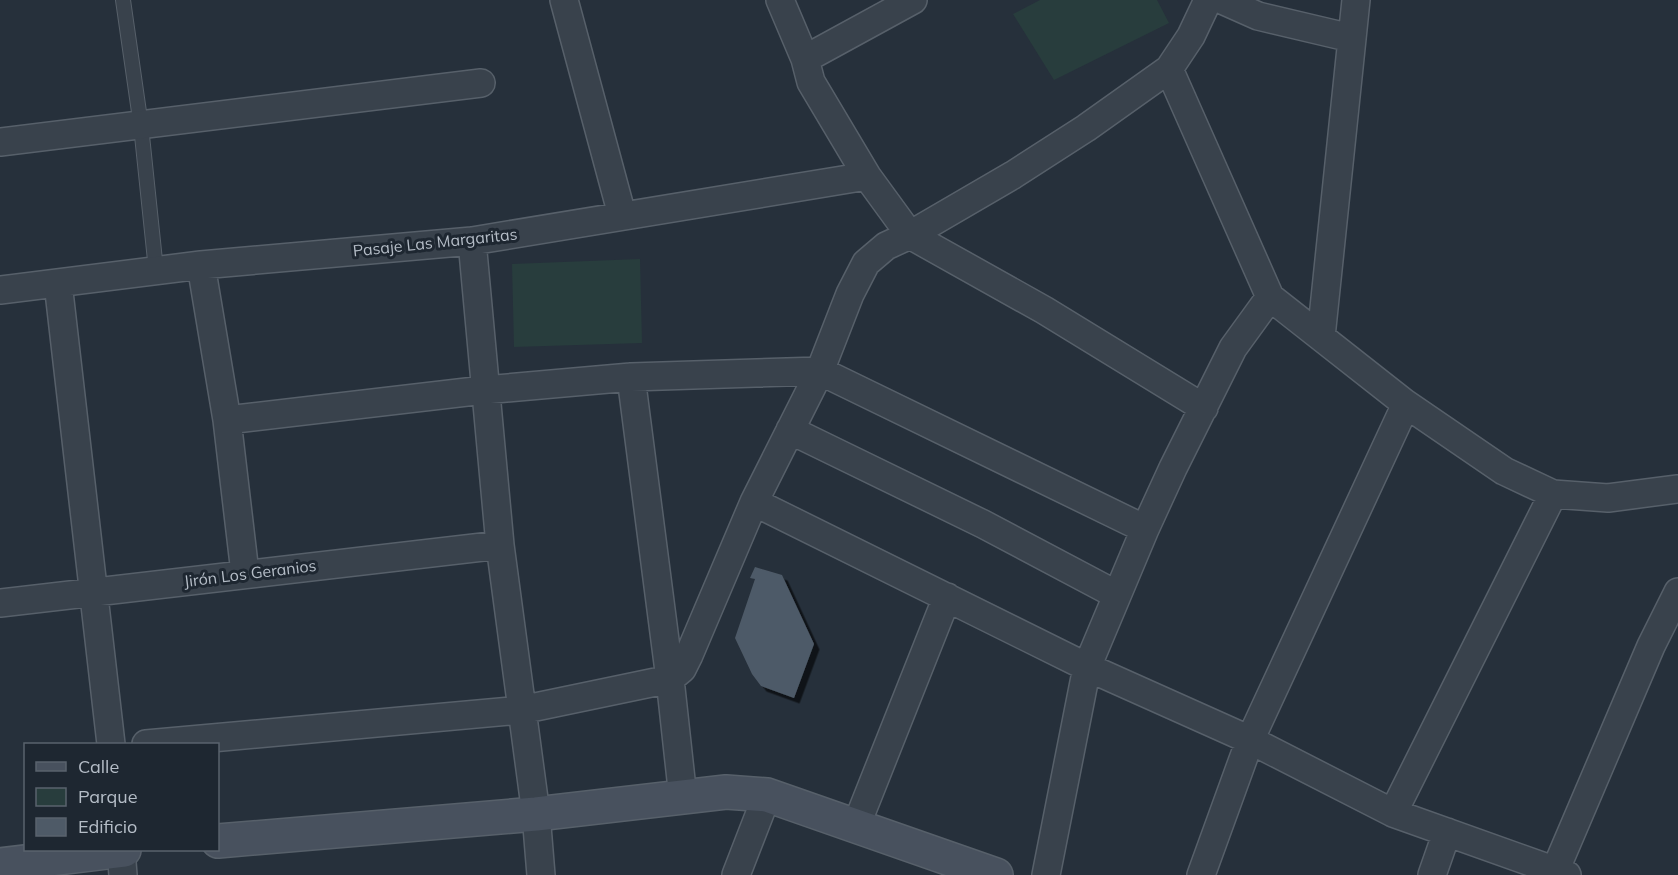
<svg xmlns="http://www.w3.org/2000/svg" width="1678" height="875" font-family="Mulish,sans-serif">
  <defs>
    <filter id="shadow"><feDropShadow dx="5.5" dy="5.5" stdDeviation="0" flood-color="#0009"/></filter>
  </defs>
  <rect width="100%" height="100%" fill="#26303b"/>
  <path fill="#283d3d" d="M1040,0h117l12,23 -115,57 -41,-66z
    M640,259l2,84 -128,4 -2,-83z"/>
  <path fill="#4e5a67" filter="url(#shadow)" d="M755,567l27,8 32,69 -20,54 -33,-12 -9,-12 -17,-36 20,-59 -5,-1z"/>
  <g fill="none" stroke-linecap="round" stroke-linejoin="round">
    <g stroke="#57606a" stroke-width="16">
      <path id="lane" d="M123,0l18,126 15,144"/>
    </g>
    <g stroke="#57606a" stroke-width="30">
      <path id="street" d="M564,0l58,215
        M780,0l25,59 6,23 56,94 43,59 134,75 160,98
        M1222,0l36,16 93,22
        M805,59l108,-59
        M1169,69l101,228 136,107 98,67 49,23 55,4 70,-9
        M0,142l481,-59
        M472,241l28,304 36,269 5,61
        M201,265l26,155 18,153
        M58,283l53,461
        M0,290l201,-25 271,-24 395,-65
        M1321,337l35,-337
        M631,377l39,302 13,119
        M227,420l257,-30 147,-13 189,-6 325,158
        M790,430l193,94 134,71
        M754,502l333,165 163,73 143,73 174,62
        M0,603l500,-58
        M146,744l375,-34 149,-31 12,-10 7,-14 65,-153 66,-131 30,-77 16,-31 20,-17 24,-11 103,-60 73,-47 83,-59 22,-33 17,-36
        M1393,813l160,-319
        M856,826l91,-229
        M121,850l2,25
        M1555,871l96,-225 27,-54
        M736,875l31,-80
        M1046,875l41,-208 58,-138 28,-61 60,-120 37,-51
        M1201,875l49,-135 156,-336
        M1432,875l15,-43"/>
    </g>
    <g stroke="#57606a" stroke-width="36">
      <path id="secondary" d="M218,841l318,-27 190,-22 41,3 229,80
        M0,865l124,-15"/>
    </g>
    <use href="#lane" stroke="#39424c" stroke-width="14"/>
    <use href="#street" stroke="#39424c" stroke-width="27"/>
    <use href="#secondary" stroke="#48515e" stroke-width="33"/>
  </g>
  <g text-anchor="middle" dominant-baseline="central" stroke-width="6" stroke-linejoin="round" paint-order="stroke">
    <g font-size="16" fill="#b5bdc7" stroke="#1e2731">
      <text transform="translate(435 242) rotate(-6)">Pasaje Las Margaritas</text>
      <text transform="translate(250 573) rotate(-7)">Jirón Los Geranios</text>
    </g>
  </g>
  <rect x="24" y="743" width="195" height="108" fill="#1e2731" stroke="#5a636d" stroke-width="1.5"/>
  <rect x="36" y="762" width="30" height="9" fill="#48515e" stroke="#5a636d" stroke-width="1.5"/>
  <text x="78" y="773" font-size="18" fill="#b5bdc7">Calle</text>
  <rect x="36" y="788" width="30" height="18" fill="#283d3d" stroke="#5a636d" stroke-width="1.5"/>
  <text x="78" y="803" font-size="18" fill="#b5bdc7">Parque</text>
  <rect x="36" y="818" width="30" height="18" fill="#4e5a67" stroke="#5a636d" stroke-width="1.5"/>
  <text x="78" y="833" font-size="18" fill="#b5bdc7">Edificio</text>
</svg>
